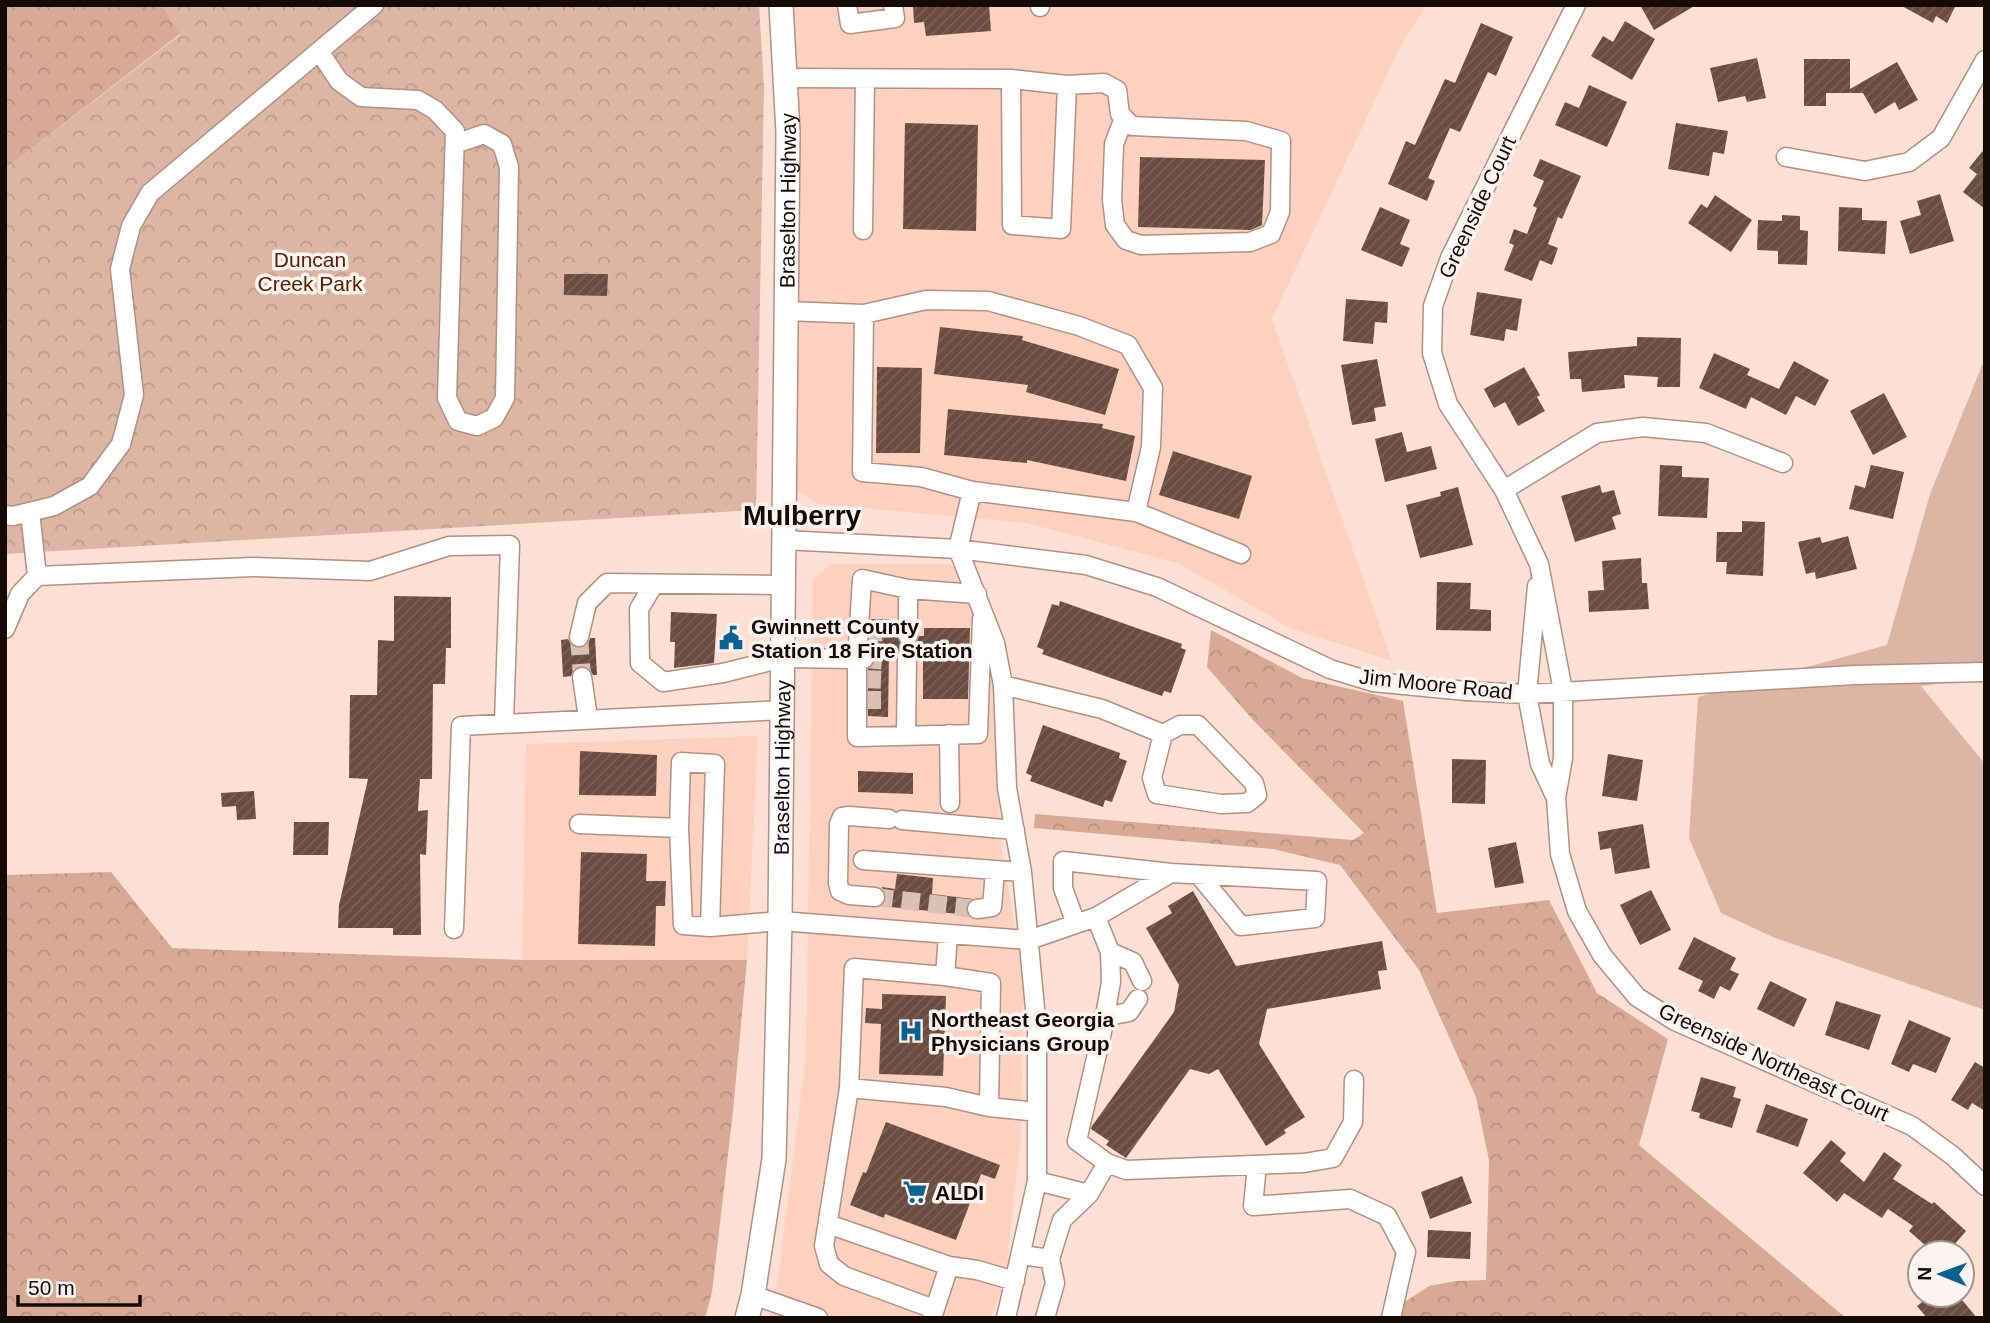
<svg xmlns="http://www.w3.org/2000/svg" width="1990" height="1323" font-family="Helvetica,sans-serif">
  <defs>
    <pattern id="forest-crowns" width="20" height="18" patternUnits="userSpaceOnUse" patternTransform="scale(1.75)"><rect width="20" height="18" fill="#d8a995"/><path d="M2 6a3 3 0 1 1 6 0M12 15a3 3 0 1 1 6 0" fill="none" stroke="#b9907f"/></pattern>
    <pattern id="park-crowns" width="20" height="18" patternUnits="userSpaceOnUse" patternTransform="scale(1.75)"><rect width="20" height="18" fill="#dcb5a5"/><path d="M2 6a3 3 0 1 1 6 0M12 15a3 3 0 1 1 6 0" fill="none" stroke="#bc9a8d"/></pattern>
    <pattern id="building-hatch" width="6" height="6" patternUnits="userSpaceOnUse" patternTransform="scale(1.75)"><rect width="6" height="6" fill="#6a4d40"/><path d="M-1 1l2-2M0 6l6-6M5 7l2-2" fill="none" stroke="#7a6257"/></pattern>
  </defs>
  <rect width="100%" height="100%" fill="#fde0d4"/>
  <path fill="#fdd1c0" d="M789,5h637l-26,42 -128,272 120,342 -100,-32 -112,-65 -153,-41 -208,-19 -28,-18z
    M831,564h116l24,9 21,75 9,197 23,133 -3,161 -16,140 -14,39h-222l9,-39 28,-223 7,-477z
    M758,736l-11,224h-225l4,-216z"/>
  <path fill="#dcb5a5" d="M1985,358v320l-64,8 64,78v246l-210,-72 -54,-25 -32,-75 9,-141 189,-52 43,-151z"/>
  <path fill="url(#forest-crowns)" d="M5,5h157l18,29 -175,135z
    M1211,630l91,48 101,23 34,212 112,-13 48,93 71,46 -29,106 207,173h-445l2,-15 26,-17 27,-5 30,-1 3,-119 -13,-64 -57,-127 -79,-105 -67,-16 -239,-21 1,-14 318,26 11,-7 -112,-114 -45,-52z
    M111,872l61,76 350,12h225l-14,151 -21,181 -7,26h-700v-443z"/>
  <path fill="url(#park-crowns)" d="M162,5h597l5,83 -8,422 -751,44v-385l175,-134z"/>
  <path fill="url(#building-hatch)" d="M913,5h76l2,26 -65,5 -2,-14 -10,1z
    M1640,5h56l-42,25z
    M1900,5h56l-9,18 -11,-7 -3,7z
    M1625,21l30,18 -23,41 -41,-24 12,-20 10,6z
    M1481,23l32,14 -17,39 -8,-4 -28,60 -10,-4 -22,50 7,3 -8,20 -39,-17 18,-43 9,4 30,-66 10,4z
    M1757,58l9,40 -19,4 -2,-6 -27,6 -8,-34z
    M1804,59h46v30l47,-27 21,38 -19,10 -4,-8 -20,12 -12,-21h-37v13h-22z
    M1589,85l38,17 -20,45 -52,-22 10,-23 14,6z
    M905,123l73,2 -2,106 -73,-2z
    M1676,123l52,8 -4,23 -11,-2 -4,24 -41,-7z
    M1985,148v61l-22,-17 14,-18 -8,-6z
    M1140,157l125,3 -3,65 -11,5 -113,-3z
    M1540,159l41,17 -19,43 -4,-2 -10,27 10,4 -6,17 -12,-5 -8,21 -28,-11 10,-25 -5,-2 5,-14 13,5 10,-26 -4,-2 11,-25 -11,-5z
    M1940,194l14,47 -44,13 -10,-33 21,-6 -4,-14z
    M1715,195l37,25 -21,32 -43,-29 13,-19 6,4z
    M1380,207l30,13 -10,24 10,4 -8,19 -41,-17z
    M1839,207l23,1v12l25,1 -2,33 -47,-3z
    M1782,215l18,1v14l8,1 -1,34 -29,-1v-13l-21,-1 1,-30 24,1z
    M564,274h44l-1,22 -43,-1z
    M1477,292l45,7 -5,32 -11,-2 -2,12 -34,-6z
    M1346,299l42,3 -1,21 -12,-1 -2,22 -30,-3z
    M940,327l83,9 -1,4 97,29 -14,46 -79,-23 2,-7 -94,-11z
    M1637,337l44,1 -1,49h-23l1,-10 -34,-2 1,13 -43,4 -1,-13h-11l-2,-27 69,-6z
    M1714,353l36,16 -3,6 32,14 15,-28 35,19 -14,26 -19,-10 -10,19 -35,-18 -5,12 -47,-21z
    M1377,359l9,47 -12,2 2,13 -24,4 -11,-60z
    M877,367l45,1 -2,85h-44z
    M1524,367l16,28 -3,2 8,14 -27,15 -13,-24 -11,6 -10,-19z
    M1884,393l23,44 -34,18 -23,-44z
    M948,409l155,15 -1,4 33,8 -9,45 -99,-21v3l-83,-8z
    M1402,432l5,20 24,-6 6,23 -52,13 -10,-43z
    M1173,451l79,25 -13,43 -80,-24z
    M1660,465l22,1v11l27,1 -2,40 -49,-2z
    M1871,465l33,7 -11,47 -44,-10 6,-24 10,3z
    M1600,485l2,8 12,-3 7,24 -9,3 4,12 -41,13 -14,-46z
    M1458,487l15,58 -53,13 -14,-53 35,-9 -1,-4z
    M1742,521l23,1 -2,54 -37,-2 1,-12h-11l1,-30h25z
    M1848,536l9,33 -41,10 -1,-7 -9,2 -8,-32 22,-5 2,6z
    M1641,558l1,25h5l2,26 -60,3 -1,-21 16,-1 -2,-29z
    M1437,582l34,1 -1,26 21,1v21l-55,-1z
    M394,596l57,1v51h-5l-1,36h-12l-1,95h-12l-2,32 10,-1 -2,45 -6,-1 1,81h-28v-7h-55l1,-23 29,-126 -19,-1 1,-83h27l1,-55 16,1z
    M1060,601l122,43 -1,4 5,2 -15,43 -7,-2 -2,5 -120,-42 2,-4 -7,-3 15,-43 7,2z
    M671,612l46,2 -3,49 -40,5 1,-26h-5z
    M871,619h18v16h8l5,11 -4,4 -2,6h-7l-1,61 -20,-1v-47l7,-9 -2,-7 -4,-4z
    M924,628h46l-2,71h-45v-43h-5l-5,-10 4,-4 2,-6h5z
    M590,638h5l2,37h-4l-3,-6 -9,-3 -7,3 -3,7 -8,1 -2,-37 7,-1 4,7 10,2 6,-4z
    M1043,725l77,28 -1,5 8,3 -15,41 -7,-2 -2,7 -73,-26 2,-5 -6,-3z
    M580,751l77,4 -1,41 -77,-1z
    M1608,754l35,6 -6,41 -35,-5z
    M1452,759l34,1 -1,44 -33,-1z
    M858,771l55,2v21l-55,-2z
    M254,791l2,28 -19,1 -1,-14 -14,1 -1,-14z
    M294,822h35l-1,33h-35z
    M1643,824l7,44 -35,6 -4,-26 -11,2 -2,-18z
    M1516,842l8,41 -29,5 -7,-40z
    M581,852l66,2 -1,27h20l-1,25h-9l-1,40 -77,-2z
    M897,874l36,4 -1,16 41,5 -7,6 2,10 -87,-9 5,-9 -4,-10 13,2z
    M1651,890l20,40 -31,15 -20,-40z
    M1193,891l43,75 146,-25 5,29 -9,1 3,18 -114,20 -8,35 46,73 -21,13 2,3 -20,13 -48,-77 -9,5 -19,-5 -64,89 -20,-13 3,-4 -18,-12 1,-3 82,-114 5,-27 -33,-57 26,-15 -4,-7z
    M1694,937l42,21 -6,12 9,4 -9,17 -10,-5 -6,13 -16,-8 5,-10 -25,-12z
    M1770,981l37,18 -13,28 -37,-18z
    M882,994l64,2 -3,80 -64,-2 2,-50 -16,-1 1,-15 16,1z
    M1836,1001l45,14 -12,35 -44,-15z
    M1909,1020l42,18 -15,35 -23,-9 -4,8 -18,-8z
    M1975,1062l10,6v43l-13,-8 -4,7 -17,-10z
    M1701,1077l35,10 -3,10 8,2 -9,29 -33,-10 1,-5 -9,-2z
    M1766,1104l42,15 -10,28 -42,-15z
    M886,1122l114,43 -5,14 -14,-5 -25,66 -71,-26 -1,4 -34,-13 13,-33 3,1z
    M1831,1140l15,13 -6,8 24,21 20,-30 18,13 -9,14 39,25 2,-2 32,29 -19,22h-13l-25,-22 4,-5 -25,-17 -6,9 -38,-25 -7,9 -34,-29z
    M1462,1176l10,27 -42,16 -9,-27z
    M1428,1230l43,2 -1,27 -43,-2z
    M1931,1295h27l19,23h-50l-10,-12z"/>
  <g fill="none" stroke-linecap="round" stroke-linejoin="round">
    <path stroke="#dac0b5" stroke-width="18" stroke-dasharray="18 9" stroke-linecap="butt" d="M864,633l25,-1
      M579,637l3,40
      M864,659l25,2
      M863,679l25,1
      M863,700h25
      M875,897l102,12"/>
    <g stroke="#b29083" stroke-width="21">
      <path id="minor" d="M847,5l3,19 45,-6 -2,-13
        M1040,5v2
        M1576,5l-126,253 -17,48 -1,47 16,51 56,86 35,74 24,127v67l-7,40 4,56 17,57 25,44 35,42 38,24 237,105 41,30 32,30
        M319,51l20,30 22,16 57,3 17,10 20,21 -8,267 11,23 19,5 17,-8 11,-20 4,-231 -7,-23 -18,-10 -29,10
        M785,78l226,1 1,146 49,4 6,-144 -56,-6
        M1067,85l37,-2 13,7 3,24 12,12 114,5 35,10 -1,71 -9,22 -21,8 -109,3 -15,-5 -11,-15 -3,-25 2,-56 10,-26
        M1786,157l79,14 44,-9 32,-24 44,-78
        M863,230l2,-151
        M786,311l78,3 62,-14 62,1 91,25 49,19 25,43 -2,59 -15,65
        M864,314l-2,158 59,5 51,14 -14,58 37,94 8,42 4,103 15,84 15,157v152l-31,137
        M1504,490l93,-57 46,-6 63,6 77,30
        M972,491l164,21 105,42
        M30,512l7,64 216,-9 117,4 79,-25 61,-1 -6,177
        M5,515l8,1 41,-10 36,-20 31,-42 13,-49 -14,-126 11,-43 19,-33 224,-188
        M784,540l174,9 128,16 71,22 173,82 43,13 93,9 61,3 328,-19 130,-3
        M654,584l-15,25 1,54 23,19 60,-9 60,-15 74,1v78l121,-3 4,-115
        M1537,586l-10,108 13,70 16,34
        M5,629l15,-35 17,-18
        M908,636v-47
        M579,637l8,-34 20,-20 177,2
        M864,659h-7l5,-80 46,10 69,5
        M582,677l6,41
        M1003,685l99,24 61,25 -11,44 5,16 64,10 26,-1 10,-8 -3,-12 -56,-58h-18l-17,9
        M949,734l1,69
        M906,735l1,-79
        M902,820l113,10
        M579,824l100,4
        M863,860l159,12
        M875,897l-26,-2 -9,-4 -2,-8 1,-59 3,-7 7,-1 40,3
        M977,909l15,-2 3,-37
        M1096,917l14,35 1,30 -9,50 -25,109 30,22 19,7 178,-7 29,-5 20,-36 1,-42
        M1076,924l-13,-36v-27l108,12
        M710,927l5,-163 -34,-2 -2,66 4,97 27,2 70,-6 249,19 67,-23 75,-44 146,8 -2,37 -74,8 -42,-51
        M454,929l7,-203 322,-16
        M1110,952l23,10 9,19
        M945,976l3,-41
        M1103,1017l26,-5 9,-13
        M1037,1029l65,3
        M849,1088l97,9 43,10
        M1257,1165l-4,41 97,-7 37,17 19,36 -15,66
        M1037,1181l52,13 18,-31
        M828,1224l121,42 28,4 38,11
        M1022,1255l28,4 12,-39 27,-26
        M753,1295l65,23
        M934,1309l-90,-33 -15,-12 -5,-18 25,-158 5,-120 91,8 46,7 -2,124 48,5
        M932,1318l17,-52
        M1045,1318l10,-35 -5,-24"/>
    </g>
    <g stroke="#b29083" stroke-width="26">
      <g id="major">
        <path id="s1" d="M747,1318l6,-23 21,-136 6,-238 8,-789 -7,-127"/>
      </g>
    </g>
    <use href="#minor" stroke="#fff" stroke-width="18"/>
    <use href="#major" stroke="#fff" stroke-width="23"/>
  </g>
  <defs>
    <g id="civic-bare" transform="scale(1.89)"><path d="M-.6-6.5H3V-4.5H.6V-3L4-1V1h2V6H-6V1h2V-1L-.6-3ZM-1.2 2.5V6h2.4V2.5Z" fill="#0d6092" stroke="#faf3f0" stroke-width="2.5" paint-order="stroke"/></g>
    <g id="hospital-bare" transform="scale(1.89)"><path d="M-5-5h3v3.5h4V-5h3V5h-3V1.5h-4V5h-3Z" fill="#0d6092" stroke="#faf3f0" stroke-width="2.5" paint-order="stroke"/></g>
    <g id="supermarket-bare" transform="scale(1.89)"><path d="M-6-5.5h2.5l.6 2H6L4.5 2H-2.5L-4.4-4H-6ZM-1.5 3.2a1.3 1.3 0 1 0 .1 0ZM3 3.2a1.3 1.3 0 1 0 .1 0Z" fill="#0d6092" stroke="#faf3f0" stroke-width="2.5" paint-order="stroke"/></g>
  </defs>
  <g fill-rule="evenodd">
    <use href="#civic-bare" x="731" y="638"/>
    <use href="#hospital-bare" x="911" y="1031"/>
    <use href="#supermarket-bare" x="915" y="1192"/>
  </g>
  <g text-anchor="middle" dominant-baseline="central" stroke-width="7" stroke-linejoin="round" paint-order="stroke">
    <g font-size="21" fill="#160a06" stroke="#faf3f0">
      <text stroke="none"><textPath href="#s1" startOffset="1120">Braselton Highway</textPath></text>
      <text transform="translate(1477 207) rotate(-65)">Greenside Court</text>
      <text transform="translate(1436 684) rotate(6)">Jim Moore Road</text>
      <text stroke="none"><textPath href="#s1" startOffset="553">Braselton Highway</textPath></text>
      <text transform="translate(1774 1062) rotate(25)">Greenside Northeast Court</text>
    </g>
    <g font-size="21" fill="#5a2103" stroke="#faf3f0">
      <text x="310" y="259">Duncan<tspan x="310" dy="24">Creek Park</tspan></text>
    </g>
    <g font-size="21" font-weight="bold" fill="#160a06" stroke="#faf3f0" text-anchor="start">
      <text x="751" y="626">Gwinnett County<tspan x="751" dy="24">Station 18 Fire Station</tspan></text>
      <text x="931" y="1019">Northeast Georgia<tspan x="931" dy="24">Physicians Group</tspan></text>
      <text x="935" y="1192">ALDI</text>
    </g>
    <g font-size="28" font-weight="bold" fill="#160a06" stroke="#faf3f0">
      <text x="802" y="515">Mulberry</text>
    </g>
  </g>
  <rect width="1990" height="1323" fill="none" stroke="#160a06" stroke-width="14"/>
  <g transform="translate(1941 1274) rotate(271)"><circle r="33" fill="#faf3f0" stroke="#9f9692" stroke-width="2"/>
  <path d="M0-5L12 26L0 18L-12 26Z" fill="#0d6092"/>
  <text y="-10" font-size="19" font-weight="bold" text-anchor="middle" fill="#160a06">N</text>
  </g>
  <path d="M18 1295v10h122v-10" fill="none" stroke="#160a06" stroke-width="3.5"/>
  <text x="28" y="1295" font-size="21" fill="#160a06" stroke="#faf3f0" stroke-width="5" paint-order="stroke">50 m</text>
</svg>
